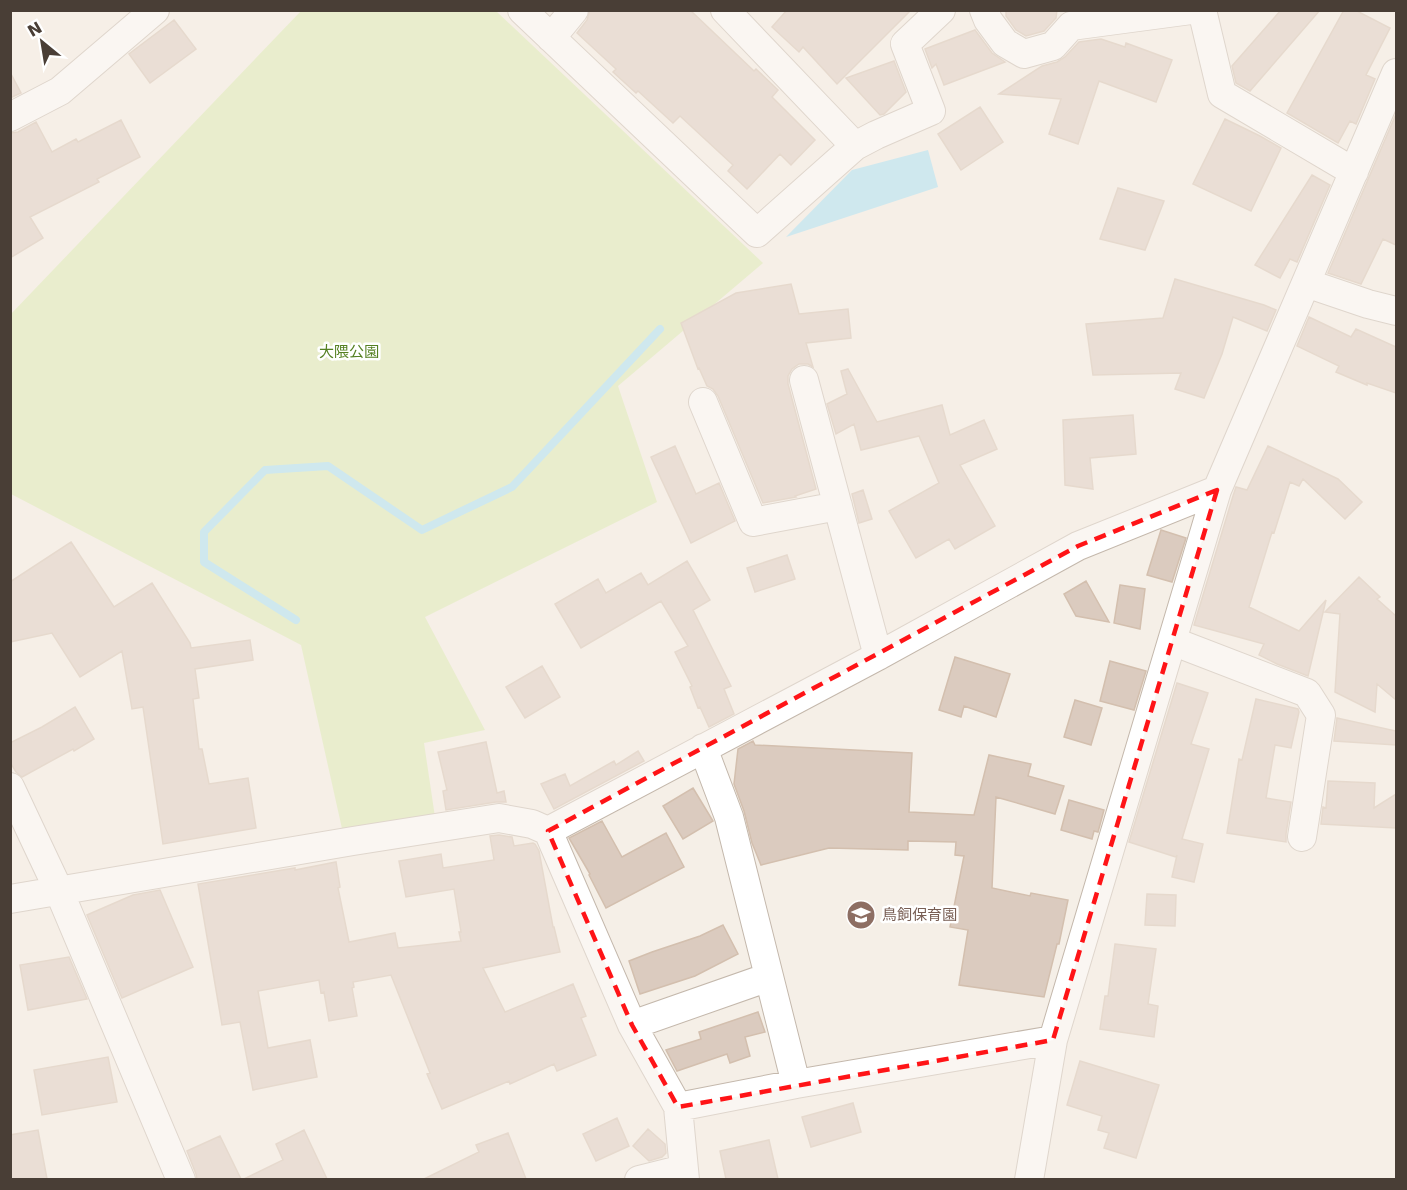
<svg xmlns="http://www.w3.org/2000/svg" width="1407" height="1190" font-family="'DejaVu Sans','Noto Sans JP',sans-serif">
  <rect width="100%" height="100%" fill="#f5efe7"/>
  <path fill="#daecad" d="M301,11h195l267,252 -145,123 39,116 -232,115 60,113 -61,13 11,74 -92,16 -42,-188 -290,-151 -1,-179z"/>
  <path fill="#9fe0f6" d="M928,150l10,37 -152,50 66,-67z"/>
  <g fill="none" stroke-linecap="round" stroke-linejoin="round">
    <path stroke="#9fe0f6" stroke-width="8" d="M296,620l-92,-58v-30l61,-62 63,-4 94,64 90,-43 148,-158"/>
  </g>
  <path fill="#dbcbbf" stroke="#d3bfae" stroke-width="1.5" d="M590,10h100l64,61 2,-2 22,21 -6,7 43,43 -24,25 -11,-11 -33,35 -19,-18 5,-6 -53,-49 -7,7 -35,-32 -2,2 -23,-21 3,-3 -39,-36 10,-13z
    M787,10h124l-74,74 -34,-37 -4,5 -27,-25z
    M1006,10h51l-1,8 -12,13 -18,5 -10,-6 -10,-14z
    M1281,10h39l-70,81 -14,-8 -4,-17z
    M1344,10h11l35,18 -24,47 9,4 -19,45 -6,-3 -12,22 -51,-30z
    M174,20l22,29 -46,34 -21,-29z
    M975,30l17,23 13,9 -61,23 -8,-21 -4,4 -7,-19z
    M1101,39l24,8 1,-4 46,17 -16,42 -57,-21 -21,63 -29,-10 12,-35 -62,-5 43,-28 15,-4 8,-5 14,-15z
    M894,61l12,31 -22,22 -4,1 -34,-37z
    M10,72l11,21 -11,5z
    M980,107l23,35 -42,28 -23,-36z
    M1396,114v131l-13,-6 -22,45 -33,-11z
    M1225,119l35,17 21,12 -30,63 -58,-27z
    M121,120l19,37 -43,22 2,3 -69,35 13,21 -33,20v-125l8,-1 18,-10 16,30 24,-13 2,3z
    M1312,175l18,10 -33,77 -7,-3 -10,19 -25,-13z
    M1118,188l46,13 -19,49 -45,-11z
    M1175,279l89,26 12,5 -9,21 -34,-14 -11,37 -18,44 -29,-9 6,-16 -88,2 -7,-51 77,-6z
    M791,284l8,30 49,-5 3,29 -45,5 7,24 -5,-3h-9l-7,5 -4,7v8l28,105 -21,7 1,1 -33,6 -45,-107 -5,-7 -6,-3 -8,-18 -1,1 -17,-46 55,-30z
    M1309,317l42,20 5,-8 40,18v46l-29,-10v2l-31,-13 3,-6 -42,-20z
    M848,369l29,53 65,-17 8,30 34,-15 13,29 -37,16 35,61 -40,23 -6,-10 -33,19 -27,-47 50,-28 -20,-47 -58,14 -7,-26 -18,10 -9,-30 20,-10 -6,-23z
    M1133,415l3,39 -46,4 3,31 -28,-4 -2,-65z
    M675,446l21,48 23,-11 16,38 -44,22 -40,-86z
    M1268,446l70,33 24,23 -17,17 -42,-40 -4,7 -9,-4 -16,51 -2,-1 -23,75 50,24 27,-31 -18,76 -31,-12 -18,-9 5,-11 -70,-19 39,-129 3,-9 11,3z
    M863,490l9,29 -13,4 -7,-29z
    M1161,530l25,8 -14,44 -25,-7z
    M71,542l43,65 38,-24 38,60 1,5 59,-8 3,20 -58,9 4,29 -6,1 6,50h3l7,35 39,-6 8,50 -93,16 -20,-137 -11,2 -10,-58 -42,26 -28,-44 -42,9v-60z
    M787,555l8,24 -40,13 -8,-24z
    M687,561l23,39 -17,10 38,76 -7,3 10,25 -25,13 -9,-20 -2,1 -8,-21 2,-1 -17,-34 13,-6 -27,-45 -80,47 -26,-44 43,-25 8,14 35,-20 7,12z
    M1359,577l21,20 -3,2 19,17v84l-19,-16 -2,28 -40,-20 5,-78 -15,-2z
    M1086,581l23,41 -33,-6 -12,-22z
    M1120,585l25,4 -5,40 -26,-6z
    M955,657l55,17 -14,43 -32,-11 -3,11 -22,-7z
    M1110,661l36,10 -12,39 -34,-9z
    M542,666l18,31 -35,21 -19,-31z
    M1177,683l31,10 -17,51 18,5 -27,90 21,5 -9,38 -22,-5 5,-22 -1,2 -47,-15z
    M1256,699l42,10 1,3 -8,36 -16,-3 -9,53 25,4 -5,32v8l-59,-9 12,-74 3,1z
    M1075,700l27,8 -11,37 -27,-8z
    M75,707l19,32 -20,12 -1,-2 -51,28 -6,-5 -6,-10v-19l32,-16z
    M1337,718l59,13v14l-62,-4z
    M753,741l2,4 157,8 -3,59 65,3 15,-60 42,9 -3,12 36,10 -9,28 -59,-17 -4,91 38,8 1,-3 37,7 -9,44h-2l-13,53 -85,-12 9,-55 -18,-3 14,-71 -9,-1 1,-13 -48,-1v9l-79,-2 -68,17 -9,-22 -8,-32 -10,-27 4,-35z
    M486,742l11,51 7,-2 2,11h-10l-50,8 -3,-19 4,-1 -9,-38z
    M638,751l6,10 -90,48 -13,-25 24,-10 5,12 44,-25 2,4z
    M1328,781l47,2 -1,25 22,-14v34l-75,-4 2,-17 3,1z
    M693,788l20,33 -30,18 -20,-33z
    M1069,800l35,10 -6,22 -4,-1 -2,8 -31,-9z
    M602,821l20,36 44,-24 18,34 -78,41 -17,-33 1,-1 -21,-36z
    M499,835l13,2 2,9 19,-3 2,1 4,7 14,76h1l6,25 -77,16 22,44 68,-28 13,32 -5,2 15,37 -39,16 -3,-7 -44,20 -1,-3 -67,28 -15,-35 3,-1 -39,-98 -38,7 1,5 -2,1 5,28 -28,5 -5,-29 -3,1 -2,-13 -61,11 10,57 42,-8 7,37 -64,13 -13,-68 -18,3 -24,-141 97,-16v2l41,-8 4,25 -2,1 11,54 46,-9 3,15 63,-7 -2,-9h2l-7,-43 -48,8 -7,-36 42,-7 2,14 51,-8 -4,-24z
    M160,890l33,77 -71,31 -35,-83 46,-20z
    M1147,894l29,1 -1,31 -30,-1z
    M723,925l15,29 -43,22 -55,18 -11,-33 23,-9 48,-16z
    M1115,944l41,5 -8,55 10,2 -4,31 -54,-8 5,-33h3z
    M69,957l18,42 -59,11 -8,-45z
    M758,1012l7,20 -20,5 5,19 -20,7 -3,-9 -50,17 -11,-21 35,-11 -2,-7z
    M108,1057l9,45 -75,13 -8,-45z
    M1080,1061l79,24 -23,73 -32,-10 5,-15 -11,-3 4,-14 -35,-11z
    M853,1103l8,29 -50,15 -9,-30z
    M617,1118l12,28 -33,15 -13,-27z
    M648,1129l17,15 1,9 -4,4 -13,4 -16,-15z
    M38,1130l9,49h-37v-44z
    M304,1130l23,49h-83l39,-19 -7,-16z
    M508,1133l18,46h-102l55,-27 -3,-7z
    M220,1136l21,43h-44l-1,-5 -9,-23z
    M769,1140l9,39h-52l-6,-28z"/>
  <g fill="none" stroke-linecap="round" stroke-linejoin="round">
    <g stroke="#c4b8ac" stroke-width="30">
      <path id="street" d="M522,10l235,223 98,-87 21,-11 55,-24 -26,-67 36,-34
        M725,10l130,136
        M984,10l4,10 17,23 19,11 29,-8 18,-20 120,-16
        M1202,10l20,84 132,78
        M551,38l23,-28
        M10,117l50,-26 95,-81
        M1306,283l62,21 28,7
        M804,380l74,276
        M703,402l50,120 85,-16
        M1172,641l135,52 14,22 -19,122
        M703,748l26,69 67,267
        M10,787l49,104 122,289
        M548,831l330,-175 200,-110 139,-56
        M10,899l343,-58 146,-23 33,6 16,7 84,194 46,82 118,-23 257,-44
        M632,1025l137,-48
        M678,1107l7,73
        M639,1180l44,-11
        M1029,1180l24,-140 164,-550 179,-417"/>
    </g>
    <use href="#street" stroke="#fff" stroke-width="28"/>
  </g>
  <path d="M0 0H1407V1190H0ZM1217,490l-164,550 -375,67 -46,-82 -84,-194 530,-285z" fill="#f5efe7" fill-opacity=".55" fill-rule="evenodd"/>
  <path fill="none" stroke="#ff1417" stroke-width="4.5" stroke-dasharray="12 8" stroke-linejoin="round" d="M1217,490l-164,550 -375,67 -46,-82 -84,-194 530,-285z"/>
  <defs>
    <g id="school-disc" transform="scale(1.5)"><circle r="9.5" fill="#8d6e63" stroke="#fff"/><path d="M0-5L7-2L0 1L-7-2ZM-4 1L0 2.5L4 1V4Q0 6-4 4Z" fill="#fff"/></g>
  </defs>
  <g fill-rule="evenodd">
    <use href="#school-disc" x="861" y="915"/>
  </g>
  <g text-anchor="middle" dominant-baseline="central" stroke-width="5" stroke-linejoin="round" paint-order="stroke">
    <g font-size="15" fill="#558023" stroke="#fff">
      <text x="349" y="352">大隈公園</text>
    </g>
    <g font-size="15" fill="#785e54" stroke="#fff" text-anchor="start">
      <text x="882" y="915">鳥飼保育園</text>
    </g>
  </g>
  <rect width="1407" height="1190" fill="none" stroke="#493e36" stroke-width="24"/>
  <g transform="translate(42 42) rotate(330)" stroke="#ffffff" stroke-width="4.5" paint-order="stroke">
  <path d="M0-4.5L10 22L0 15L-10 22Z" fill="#493e36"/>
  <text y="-9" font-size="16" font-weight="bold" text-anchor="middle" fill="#493e36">N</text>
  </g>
</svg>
